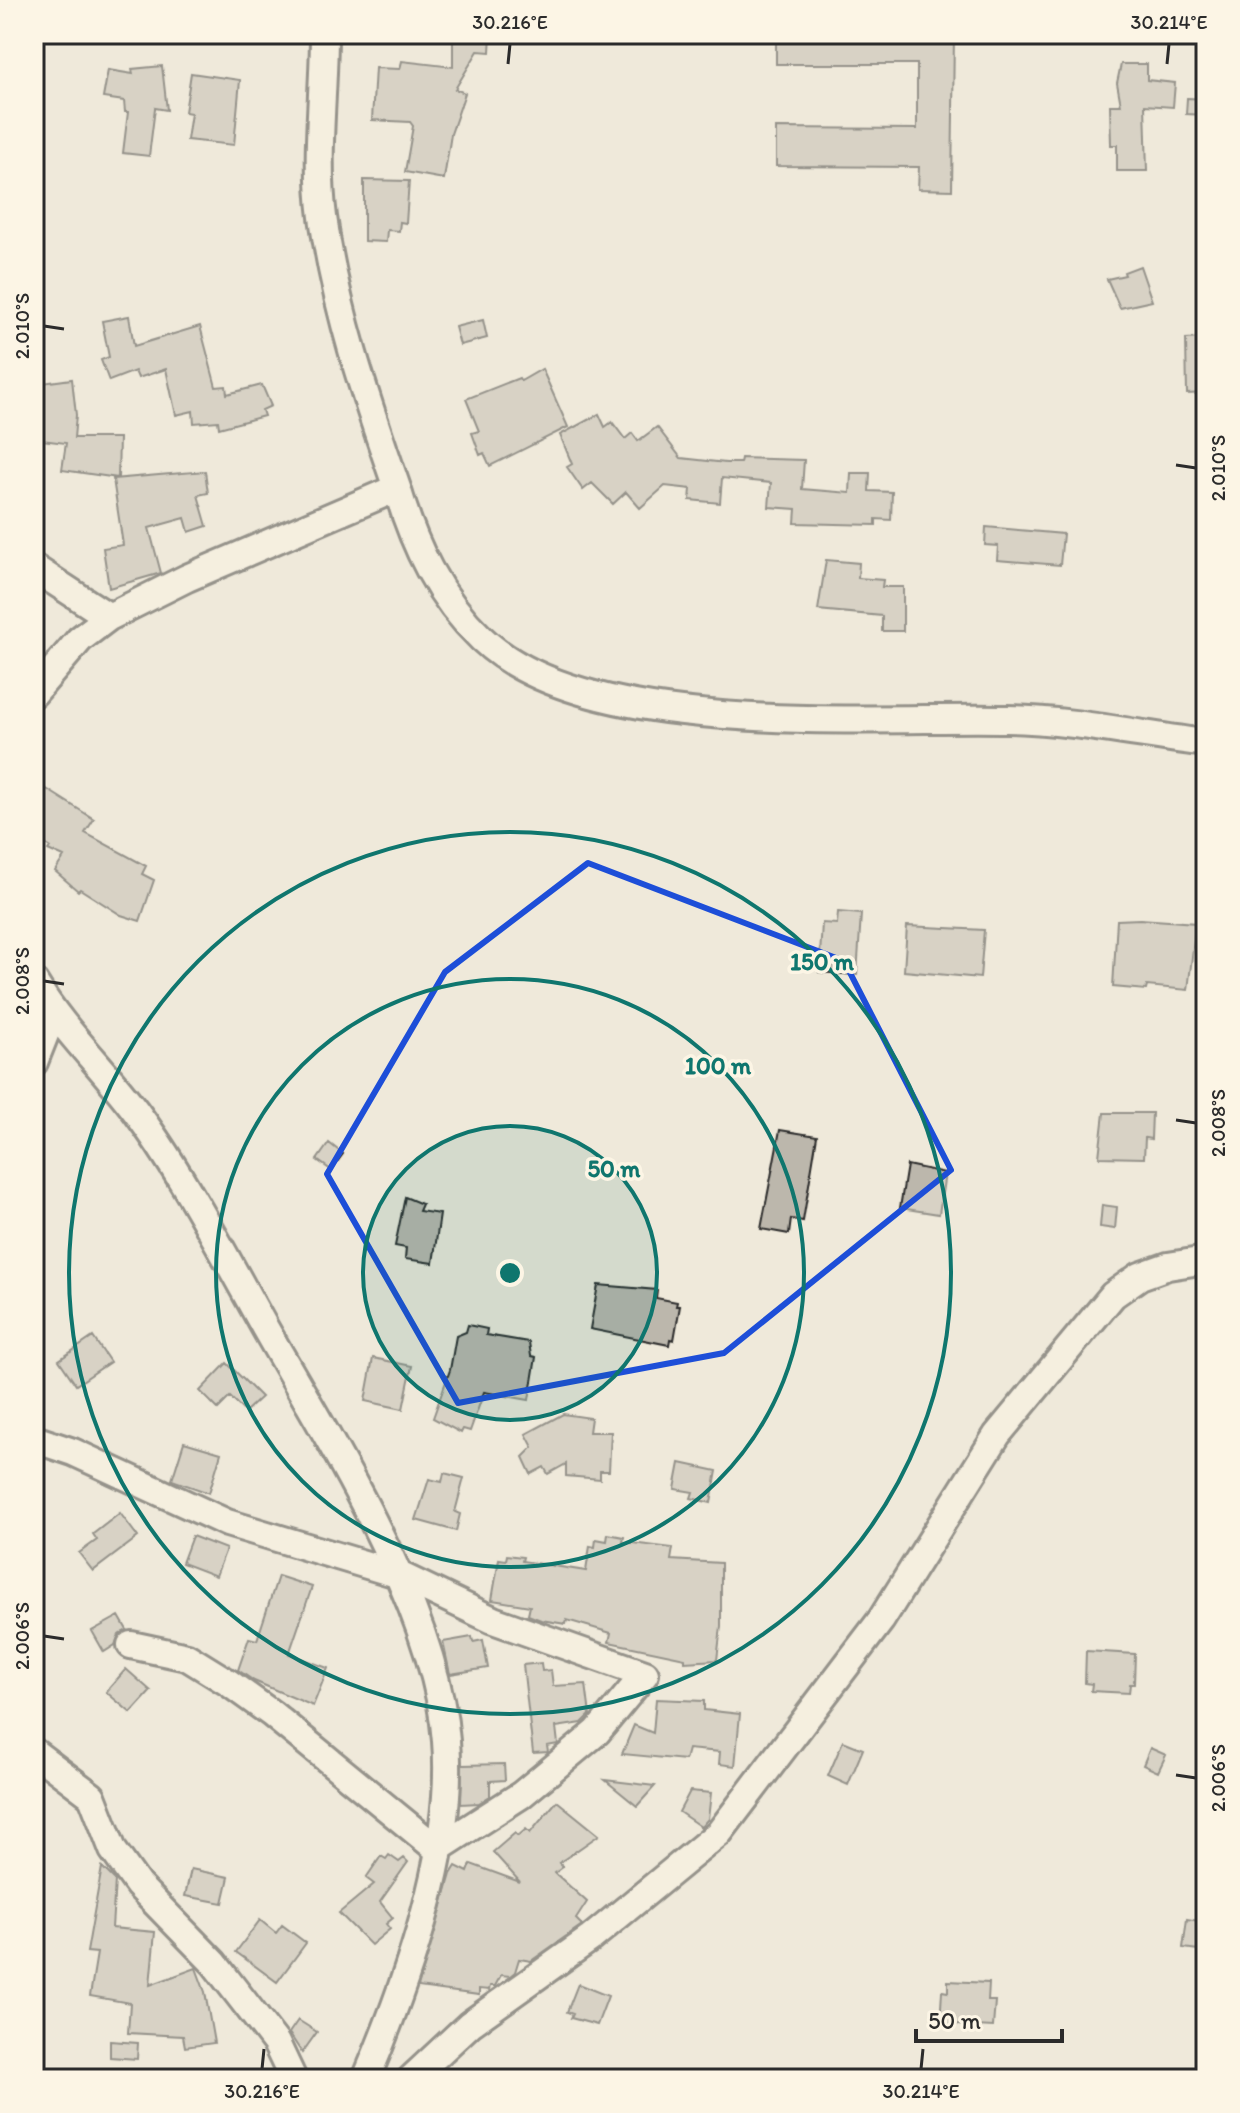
<svg xmlns="http://www.w3.org/2000/svg" width="1240" height="2113" font-family="Itim,sans-serif">
  <rect width="100%" height="100%" fill="#efe9da"/>
  <filter id="ink" filterUnits="userSpaceOnUse"><feTurbulence type="fractalNoise" baseFrequency=".0125" numOctaves="2"/><feDisplacementMap in="SourceGraphic" scale="16" xChannelSelector="R" yChannelSelector="G"/><feConvolveMatrix kernelMatrix="1 2 1 2 8 2 1 2 1" color-interpolation-filters="sRGB"/></filter>
  <g filter="url(#ink)">
    <path fill="#bcb7ac" stroke="#2b2b2b" stroke-width="2" d="M453,34h38l-1,18 -12,-1 -23,38 10,4 -14,41 -7,45 -39,-7 8,-46 -3,-4 -38,-2 3,-52 25,1 2,-8 51,6z
      M776,34h178l-2,156 -34,-1 1,-22 -143,-1v-38l141,1v-65h-141z
      M1121,64h26v16l28,3 -2,24 -28,-2 2,66h-30v-26h-6l-1,-40h11l-4,-22z
      M162,66l5,44 -12,-2 -6,48 -26,-3 5,-41h-3l-1,-11 -21,-3 5,-28 25,4 -1,-5z
      M191,73l49,7 -6,65 -47,-5 4,-27 -6,-1z
      M1187,98l19,1v16l-20,-1z
      M364,180l45,1 -3,42 -6,-1 -1,9 -12,-1 -1,12 -22,-1z
      M1140,266l12,35 -32,7 -13,-29 18,-4 -1,-3z
      M129,316l5,30 66,-20 16,61 10,-1 1,8 35,-9 9,21 -9,4 2,6 -45,12 -1,-7 -24,2 -1,-12 -17,4 -10,-46 -28,9 -3,-7 -26,10 -8,-21 8,-3 -7,-36z
      M483,320l4,18 -27,7 -5,-18z
      M1203,338l3,55 -19,1 -1,-55z
      M542,369l26,58 -78,39 -6,-13 -4,2 -8,-22 7,-2 -13,-32 53,-21 2,3z
      M72,379l4,36 -2,23h45l-1,40 -56,-8 4,-27 -32,-4v-39l10,-2 -2,-15z
      M599,414l6,13 7,-5 13,17 7,-6 6,8 19,-14 24,31 45,5h14l1,-5 63,2 -2,29 48,4 1,-20h19l-1,18 23,1 -1,28 -15,-1v6l-81,-2 1,-14 -27,-2 2,-24 -49,-5 -2,25 -30,-3 1,-11 -26,-3 -25,22 -14,-16 -13,12 -21,-21 -9,7 -16,-23 5,-3 -12,-29z
      M205,471l3,22 -10,2 9,31 -18,6 -4,-14 -36,10 12,45 -52,15 -6,-40 20,-3 -10,-66z
      M986,527l77,7 -3,31 -63,-5 1,-14 -13,-1z
      M826,560l33,3 -1,15 25,2 -1,7h21v44h-21v-15l-64,-6z
      M45,788l49,31 -9,14 61,33 -4,8 12,6 -14,41 -19,-6 -41,-26 -2,2 -23,-20 9,-14 -16,-7 2,-3 -16,-9v-12l10,-16 -9,-6z
      M838,912l23,2 -4,61 -38,-3 3,-49 15,1z
      M1140,919l56,4 -8,67 -41,-4 -1,4 -33,-3 4,-67z
      M907,926l77,4 -4,48 -76,-7z
      M1104,1113h48l-1,26 -6,-1 -1,20 -45,-1z
      M780,1130l37,6 -14,85 -12,-2 -2,15 -28,-5z
      M329,1143l14,11 -12,16 -14,-10z
      M907,1165l38,8 -6,41 -39,-6z
      M405,1197l17,7 -3,7 21,3 -7,49 -28,-4 1,-11 -11,-2z
      M1102,1205l15,2 -2,22 -15,-2z
      M598,1285l59,5 -1,8 21,4 -1,4h4l-6,34 -4,-1 -1,6 -79,-16z
      M468,1325l19,4 -1,6 43,7 2,14 5,1 -7,43 -45,-8 -14,39 -7,-2 -2,4 -28,-15 17,-48 6,-34 10,-4z
      M93,1337l17,25 -34,23 -17,-25z
      M373,1358l39,8 -9,43 -38,-8z
      M227,1363l34,34 -16,15 -15,-15 -12,12 -18,-18z
      M563,1414l28,4 -2,14h22l-2,39h-9v8l-34,-3v-12l-18,10 -4,-7 -13,7 -8,-17 10,-10 -7,-13z
      M184,1442l37,11 -12,40 -37,-13z
      M680,1463l37,8 -6,32 -20,-5 2,-6 -18,-3z
      M444,1473l20,5 -9,34 5,2 -4,17 -40,-11 13,-41 13,3z
      M120,1513l18,24 -45,34 -14,-18 18,-13 -4,-6z
      M608,1534l16,3 -1,5 50,6 -2,12 50,3v63l-4,34 -32,2v-4l-76,-16 2,-9 -44,-13 -1,4 -25,-4 -13,-5 2,-9 -38,-6 7,-41 7,1 1,-5 16,2 -1,4 64,10 4,-25 5,1 1,-8 11,2z
      M192,1536l34,13 -10,27 -34,-13z
      M278,1576l34,11 -23,67 39,14 -15,38 -59,-25 -16,-11 11,-32 8,2z
      M119,1616l8,14 -8,5 -4,10 -11,7 -12,-21z
      M472,1637l1,5 10,-2 5,28 -38,6 -7,-32z
      M1086,1651l49,3 -1,30h-4l-1,9 -38,-2 1,-7 -7,-1z
      M541,1663l1,8 9,-1 2,16 33,-2 4,31 -8,8 -26,4 2,17 -11,2 1,6 -15,1 -10,-88z
      M126,1669l25,22 -20,22 -25,-21z
      M656,1699l48,2v9l36,4 -5,52 -16,-2 1,-12 -32,-3 -3,11 -63,-6 12,-29 19,8z
      M843,1741l20,8 -15,36 -20,-9z
      M1150,1748l16,7 -8,17 -15,-7z
      M504,1764l1,16 -15,1v15l-11,7 -18,1 1,-39z
      M605,1780l50,6 -18,20z
      M690,1791l21,2 -3,26 -7,8 -22,-15z
      M557,1801l42,34 -40,28 4,4 -8,6 32,29 -11,17 6,6 -51,36 -12,-2 -4,13 -5,4 -9,-1 -6,11h-5l-1,4 -10,-1v6l-61,-8 33,-113 5,-8 12,6 3,-8 49,18 -27,-30 22,-19 3,3 8,-7 4,4z
      M389,1855l10,7 5,-4 4,4 -28,40 13,16 -7,6 4,5 -19,16 -32,-32 35,-29 -8,-6 15,-22 5,3z
      M102,1867l13,13 -3,48 43,4 -5,53 46,-17 9,24 9,51 -29,4 -2,-11 -55,-3 2,-30 -40,-7 7,-43 -10,-1z
      M191,1869l38,8 -6,26 -38,-7z
      M1187,1919l19,3v29l-23,-3z
      M260,1920l16,13 6,-8 24,18 -29,39 -41,-30z
      M948,1981l41,2 -1,18h7l-2,26 -53,-3 2,-33 6,1z
      M578,1984l30,12 -11,29 -26,-7 2,-4 -6,-2z
      M298,2020l19,12 -15,21 -13,-20z
      M110,2041l28,2 -1,16 -27,-2z"/>
    <g fill="none" stroke-linecap="round" stroke-linejoin="round">
      <g stroke="#2b2b2b" stroke-width="32">
        <path id="minor" d="M324,34c0,61 -9,123 -1,183 13,94 43,182 74,271
          M34,568l75,49 78,-39 210,-90c17,58 41,109 85,151 106,101 386,77 525,80 66,1 134,16 199,24
          M34,693l46,-54 29,-22
          M34,982c30,50 72,88 106,135 45,62 87,143 125,211 66,116 171,280 181,413 9,106 -39,241 -80,338
          M34,1062l19,-48
          M34,1439l39,13 154,71 170,51 96,46 152,54 -48,58 -76,63 -84,54 -165,-135 -43,-31 -42,-26 -56,-12
          M34,1752l58,44 21,54 25,35 76,78 62,80 17,36
          M411,2079l59,-55 121,-86 128,-105 162,-213 116,-185 116,-140 27,-19 28,-10 38,-6"/>
      </g>
      <use href="#minor" stroke="#fcf5e5" stroke-width="26"/>
    </g>
  </g>
  <path d="M0 0H1240V2113H0ZM588,863l256,98 107,209 -227,183 -266,50 -131,-229 118,-202z" fill="#efe9da" fill-opacity=".55" fill-rule="evenodd"/>
  <path fill="none" stroke="#1d4ed8" stroke-width="6" stroke-linejoin="round" d="M588,863l256,98 107,209 -227,183 -266,50 -131,-229 118,-202z"/>
  <path fill="none" stroke="#2b2b2b" stroke-width="3" d="M508,64l2,-20M1167,64l2,-20M44,326l20,3M1176,465l20,3M44,981l20,3M1176,1120l20,3M44,1636l20,3M1176,1775l20,3M262,2069l2,-20M921,2069l2,-20"/>
  <circle cx="510" cy="1273" r="147" fill="#0f766e" fill-opacity=".12"/>
  <g fill="none" stroke="#0f766e" stroke-width="4">
    <circle cx="510" cy="1273" r="147"/>
    <circle cx="510" cy="1273" r="294"/>
    <circle cx="510" cy="1273" r="441"/>
  </g>
  <circle cx="510" cy="1273" r="12" fill="#0f766e" stroke="#fcf5e5" stroke-width="4"/>
  <g font-size="24" text-anchor="middle" font-weight="bold" fill="#0f766e" stroke="#fcf5e5" stroke-width="7" stroke-linejoin="round" paint-order="stroke">
    <text x="822" y="970">150 m</text>
    <text x="718" y="1074">100 m</text>
    <text x="614" y="1177">50 m</text>
  </g>
  <rect width="1240" height="2113" fill="none" stroke="#fcf5e5" stroke-width="88"/>
  <path d="M916 2029v12h146v-12" fill="none" stroke="#2b2b2b" stroke-width="4"/>
  <text x="928" y="2029" font-size="24" fill="#2b2b2b" stroke="#fcf5e5" stroke-width="6" paint-order="stroke">50 m</text>
  <rect x="44" y="44" width="1152" height="2025" fill="none" stroke="#2b2b2b" stroke-width="3"/>
  <g font-size="20" text-anchor="middle" fill="#2b2b2b">
    <text x="510" y="29">30.216°E</text>
    <text x="1169" y="29">30.214°E</text>
    <text transform="translate(22 326) rotate(-90)" y="7">2.010°S</text>
    <text transform="translate(1218 468) rotate(-90)" y="7">2.010°S</text>
    <text transform="translate(22 981) rotate(-90)" y="7">2.008°S</text>
    <text transform="translate(1218 1123) rotate(-90)" y="7">2.008°S</text>
    <text transform="translate(22 1636) rotate(-90)" y="7">2.006°S</text>
    <text transform="translate(1218 1778) rotate(-90)" y="7">2.006°S</text>
    <text x="262" y="2098">30.216°E</text>
    <text x="921" y="2098">30.214°E</text>
  </g>
</svg>
